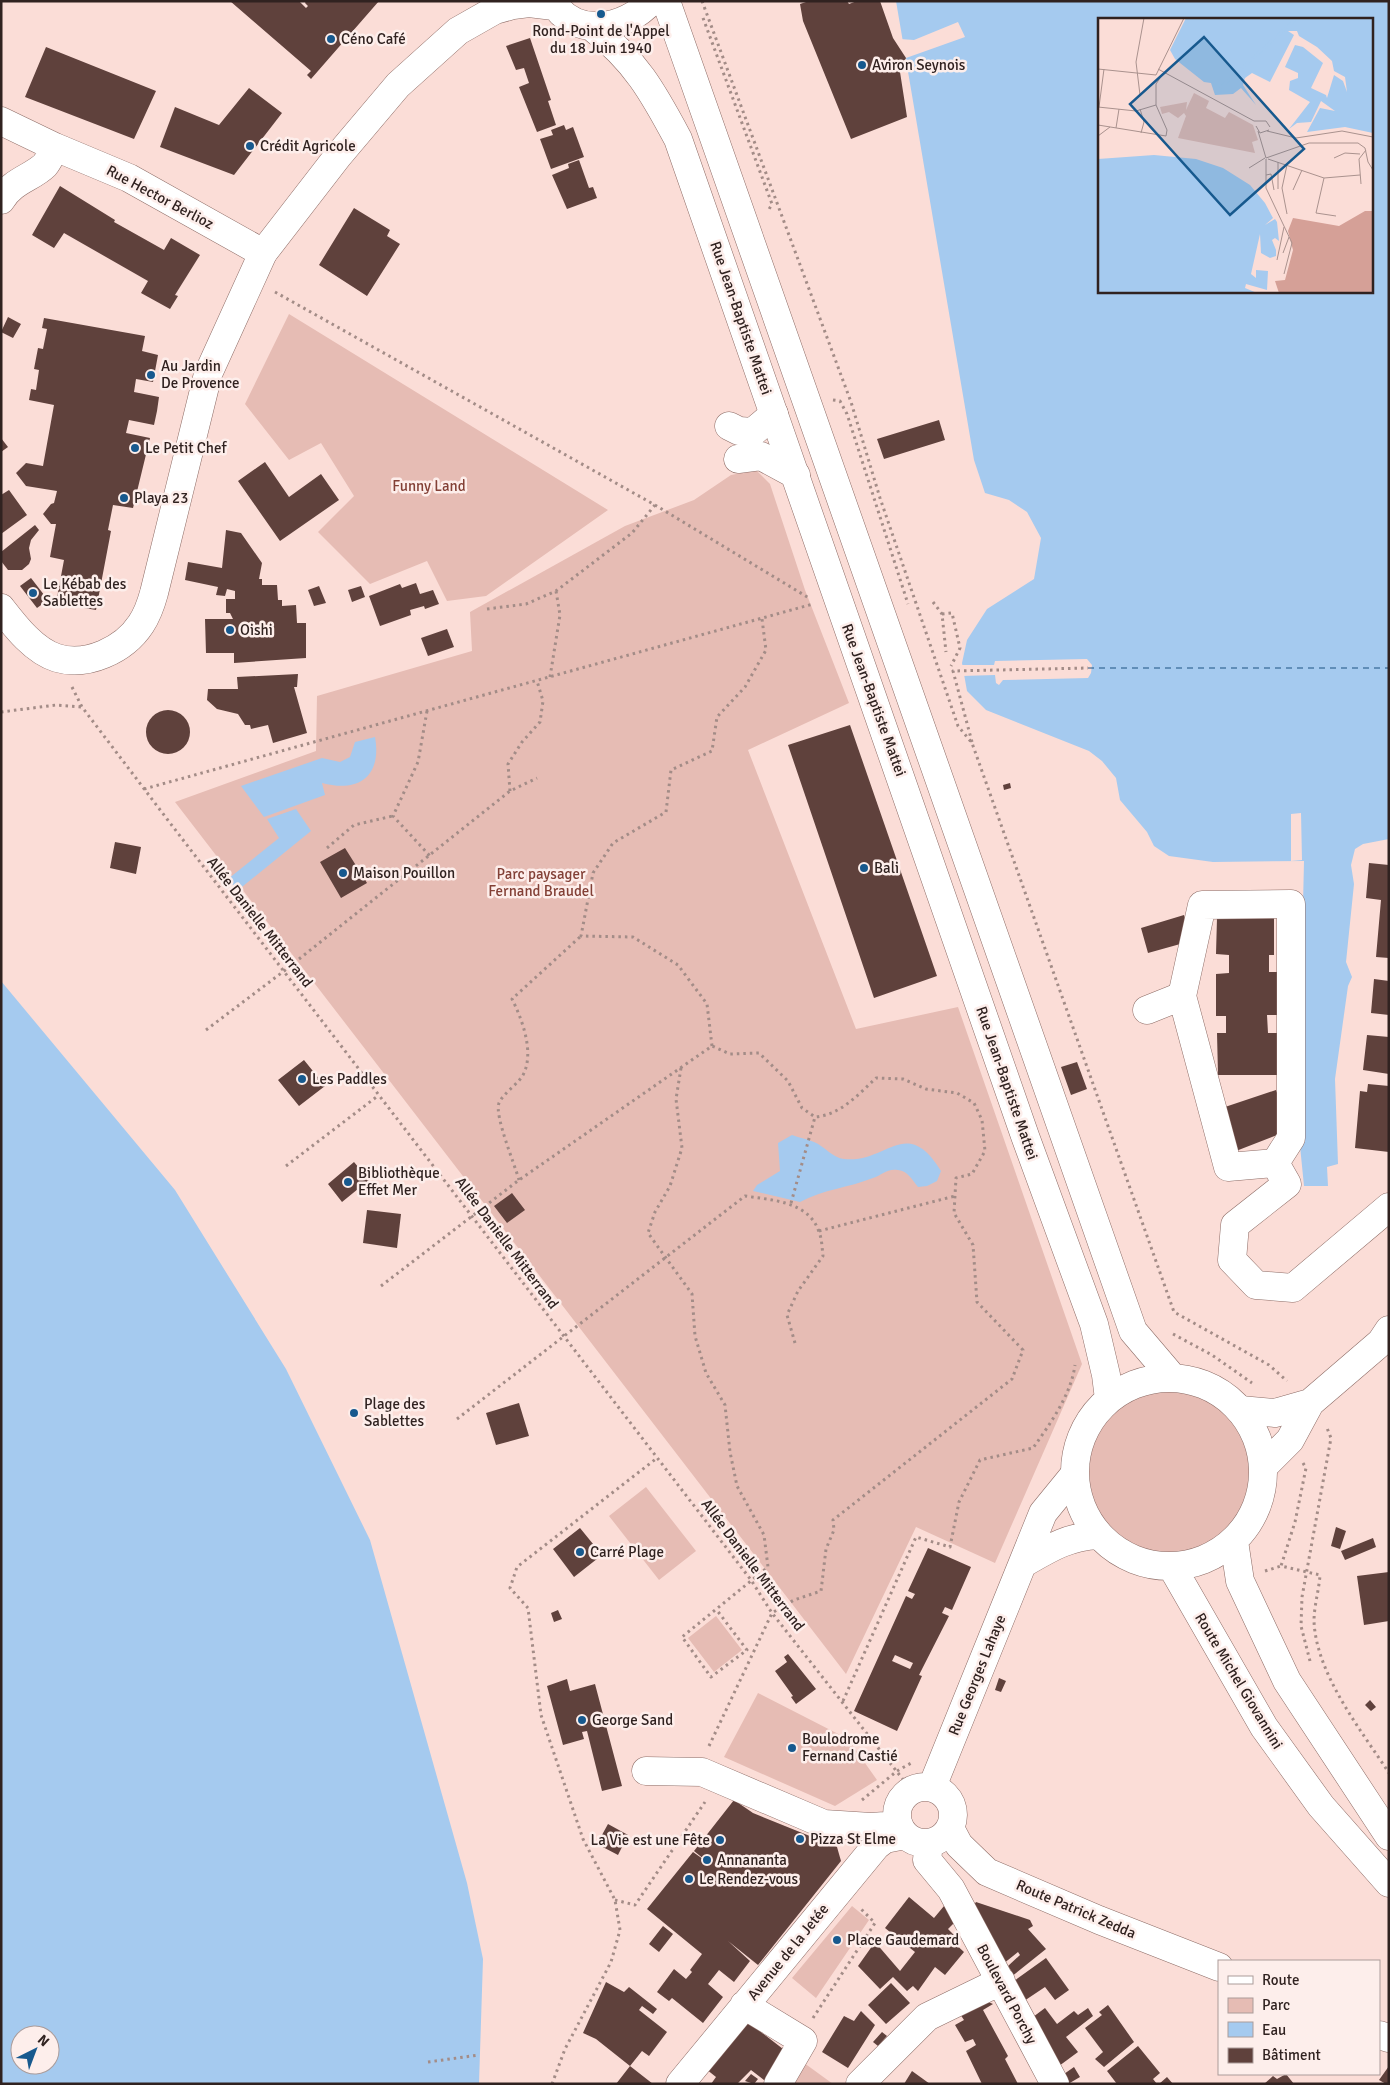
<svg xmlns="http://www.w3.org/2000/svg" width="1390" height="2085" font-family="Signika,sans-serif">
  <rect width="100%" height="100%" fill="#fbddd7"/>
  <path fill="#e6bcb4" d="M289,314l319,196 -122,86 -39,5 -20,-40 -57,23 -52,-52 36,-36 -33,-53 -32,17 -44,-56z
    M756,470l14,14 35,106 44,113 -101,47 108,279 102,-22 124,357 -87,199 -79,-36 -70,147 -671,-872 141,-51 1,-55 155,-45 -2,-39 155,-86 69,-26 37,-25z
    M1075 1472a94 94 0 1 1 188 0a94 94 0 1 1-188 0Z
    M646,1487l50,64 -37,29 -50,-64z
    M716,1616l26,34 -28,22 -26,-34z
    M758,1693l90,46 29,41 -42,26 -111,-49z
    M852,1906l17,14 -53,78 -24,-20z
    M800,2060l33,24h-47z"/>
  <path fill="#a5caef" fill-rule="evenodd" d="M896,1h493v838l-26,5 -8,5 -4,16 3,19 -8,78 6,15 -4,9 -13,93 3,85 -11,3 1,19h-24l-5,-50v-54l5,-221 -91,1 -44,-6 -15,-10 -7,-14 -27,-32 -4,-22 -14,-17 -13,-10 -103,-41 -19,-19 -5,-28 5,-23 20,-31 47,-30 7,-41 -14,-26 -18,-12 -24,-7 -11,-33zM1099,19h272v272h-272z
    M375,737c7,39 -16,56 -53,46l3,12 -61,22 -23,-31 81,-28 18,4 10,-5 5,-15z
    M296,809l15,22 -74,60 -9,-12 51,-41 -12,-19z
    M1,981l174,209 111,179 84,171 97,343 16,76 -4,125h-478zM20,2035h30v30h-30z
    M792,1135c8,3 15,4 22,7 10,4 19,16 30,17 43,5 62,-45 97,12l-4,10 -10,5 -9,1c-6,-7 -10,-16 -20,-17 -11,-2 -16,5 -25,8 -25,10 -49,11 -73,24l-47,-11 4,-6 23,-14 -2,-28z"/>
  <path fill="#fbddd7" d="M958,22l7,15 -59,21 -4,-6 -2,-13 14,1z
    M1087,659l5,6 -1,8 -3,5 -85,2 -4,5 -3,-2 -1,-8 -33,1 -2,-11h34l1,-4z
    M1301,813l1,47 -11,1v-47z"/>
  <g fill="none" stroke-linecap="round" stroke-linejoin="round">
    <path stroke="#1d5381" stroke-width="1" stroke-dasharray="6 5" stroke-linecap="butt" d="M1088,668h301"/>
  </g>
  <path fill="#5f413c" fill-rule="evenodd" d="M230,1h69l7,7 2,-2 -3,-3 1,-2h73l-68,78 -4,-4 4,-4z
    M809,1h38l2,3 8,-3h23l13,37 13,20 -6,14 7,45 -56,22 -48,-118 -3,-17z
    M530,38l21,62 -3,1 8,24 -19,7 -18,-45 10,-4 -5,-15 -8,2 -10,-24z
    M46,47l110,44 -22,48 -109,-42z
    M249,88l33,25 -48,62 -74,-28 15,-40 44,18z
    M564,125l2,5 7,-3 11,30 -33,12 -11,-30 13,-4 -2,-5z
    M579,160l10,28 4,-1 4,11 -30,11 -15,-34 17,-7 -1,-4z
    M60,186l55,34 -1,2 50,28 7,-12 29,17 -25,40 3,1 -8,13 -29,-16 7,-12 -84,-48 -10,15 -22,-13z
    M354,208l36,22 -3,6 13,8 -33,52 -48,-31z
    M8,317l13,7 -8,14 -12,-6z
    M44,318l101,18 -3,15 16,4 -5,27 -17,-3 -2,13 25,5 -2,14 -3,14 -25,-5 -3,13 24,5 -17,70 -20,-3 -5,25 3,1 -15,79 -40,-7 8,-43 -14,-3 6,-33h-5l-8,-10 8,-10 3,-1 3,-12 -31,-5 -10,-13 10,-10 17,3 11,-61 -25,-5 2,-11 5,1 3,-20 -5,-1 4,-21 5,1 4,-20 -5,-1z
    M939,420l6,20 -61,19 -7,-20z
    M1,438l7,9 -7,5z
    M265,462l24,35 32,-23 18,26 -59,41 -42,-60z
    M9,490l18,25 -26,19v-39z
    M35,525l4,5 -8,10 -2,8 2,11 -2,5 -7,6h-14l-7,-9v-9z
    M226,530l15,3 21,30 -3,16h3v6h15l1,15h4v6l14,-1 1,18h9v35l-72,5v-10h-28l-1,-34h28l-3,-6h-4v-14h9v-8l-8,-2 -2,7 -9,-1 2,-8 -33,-7 3,-18 34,6z
    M31,578l17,22 -11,8 -17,-22z
    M416,583l4,11 13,-4 6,14 -14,5 -1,-3 -14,4 1,5 -31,11 -11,-30 31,-12 2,4z
    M319,586l7,17 -12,3 -6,-16z
    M361,586l4,11 -13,5 -4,-12z
    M447,629l7,18 -26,9 -7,-18z
    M298,674l-1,13h-3l13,46 -34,10 -5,-18 -17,4 -1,-4h-5l-7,-11 -21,-5 -10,-9 1,-11h30l-1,-12z
    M146 732a22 22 0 1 1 44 0a22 22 0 1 1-44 0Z
    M850,725l87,251 -63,22 -86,-253z
    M1010,783l1,5 -7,2 -1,-5z
    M115,842l26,5 -5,27 -26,-6z
    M345,848l22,35 -26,15 -21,-36z
    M1369,863l20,2v93l-13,-1 5,-57 -15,-2z
    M1184,915l7,26 -43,12 -7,-25z
    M1274,917v38h-5v17h11l-1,43h-12l1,18h13l1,42h-64l-1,-42h9v-17h-10v-42l13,-1v-18l-13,-1 1,-36z
    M1374,979l15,2v34l-18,-2z
    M1367,1035l22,2v37l-26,-4z
    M304,1060l21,26 -26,20 -21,-26z
    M1077,1062l10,27 -16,6 -10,-28z
    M1368,1084l21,2v66l-34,-4 5,-57 7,1z
    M1276,1090l14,40 -54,21 -14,-43z
    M354,1162l15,18 -27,22 -14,-18z
    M512,1193l13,17 -18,13 -13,-17z
    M367,1210l34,4 -4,34 -34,-5z
    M519,1403l10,33 -33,9 -10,-32z
    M1336,1527l10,4 -6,18 -9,-3z
    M580,1528l22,27 -28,22 -21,-28z
    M1373,1538l3,9 -31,13 -4,-9z
    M928,1548l43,19 -19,43 -7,-3 -3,6 7,3 -30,59 3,1 -25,55 -43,-20 52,-115 6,3 3,-5 -7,-3zM895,1655l18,8 -3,6 -18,-8z
    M1389,1572v49l-25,4 -7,-49z
    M558,1610l4,9 -8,3 -3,-9z
    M788,1654l28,35 -20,15 -5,-7 2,-1 -18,-25 12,-9 -3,-5z
    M999,1678l7,3 -5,11 -6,-2z
    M567,1679l3,12 25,-7 27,102 -20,5 -15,-60 -5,1 2,7 -21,6 -16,-59z
    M1370,1700l6,7 -5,4 -6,-6z
    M734,1800l19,13 84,34 4,14 -83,104 -30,-24 22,20 -16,21 -15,-12 -11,14 15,13 -20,26 -31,-25 -3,3 -12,-9 17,-23 12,10 6,-7 -2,-2 12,-16 -55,-45 46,-57 17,12 -16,-13z
    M608,1824l20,11 -10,20 -21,-11z
    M909,1897l25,21 10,-12 8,6 4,9 -8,8 6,6 -3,5 13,12 -19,23 -10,-8 -17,24 -5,-5 -6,5 -14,-14 -13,12 -22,-23 17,-24 25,29 15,-19 -30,-24z
    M976,1902l54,18 3,6 -5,3 18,20 -35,28 -1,-3 2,-2 -4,-6 12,-11 -2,-3 -15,12 -33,-53z
    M663,1926l10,8 -14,18 -10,-8z
    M1046,1958l23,32 -14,10 -10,-13 -21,14 -10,-20z
    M606,1982l18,10 5,-5 28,22 -4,5 -11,-8 -3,4 28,22 -18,24 -7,-5 -12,15 23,18h-37l14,-18 -34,-27 -13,-6z
    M891,1983l19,20 -24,21 -18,-19z
    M984,2000l9,4 -10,6 25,46 -3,3 13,25h-36l-16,-33 10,-6 -3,-6 -8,3 -10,-17 9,-5 -4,-6z
    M1108,2005l26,37 -30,25 -9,-8 8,-7 -18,-24 17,-13 -3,-3z
    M1045,2008l12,16 17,-13 4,4 10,-7 5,8 -27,21 12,15 -19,14 -26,-49z
    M861,2011l14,14 -27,43 -26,-16 22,-36 10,5z
    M744,2019l39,30 -14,35 -18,-14 -14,14h-26l5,-7 -10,-8z
    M882,2032l5,4 -9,10 -5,-4z
    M1138,2046l22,27 -7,6 4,5h-40l-10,-13z
    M1389,2066v18h-3l-7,-4z
    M1074,2067l6,10 -12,7 -4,-10z
    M912,2071l18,13h-26z
    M751,2074l7,5 -4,5 -9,-3z
    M1286,2074l8,10h-30l9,-8 4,3z
    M1167,2077l6,7h-14z"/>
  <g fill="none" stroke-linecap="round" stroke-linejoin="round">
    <g stroke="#8d6c66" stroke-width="29">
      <path id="minor" d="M1,121l54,26 74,31 134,75
        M1,200c12,-20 31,-22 44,-35 4,-5 7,-12 10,-18
        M729,426l10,5 14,1 21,-18
        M738,459l23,-3 35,19
        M1291,904v234l-16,25 -47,4 -46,-171 20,-91z
        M1147,1010l35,-14
        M1275,1163l12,21 -52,41 -3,35 24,25 37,3 96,-81
        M1240,1410l35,3 35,-10
        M1263,1467l27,-27 20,-37 71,-61 8,-12
        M1024,1563c26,-15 43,-26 74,-28
        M646,1771l56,1 122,52 47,3 28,-2
        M897 1815a28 28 0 1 1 56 0a28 28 0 1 1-56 0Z
        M932,1787l111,-274 31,-38
        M950,1828l9,17 28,27 112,48 120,47
        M929,1843l-2,17 24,29 104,195
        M744,2005l59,36 -25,43
        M1379,2035l10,3
        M680,2084l196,-238 9,-7 20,-4
        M860,2084l67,-67 74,-36"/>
    </g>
    <g stroke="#8d6c66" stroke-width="29">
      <path id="major" d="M552,1c23,38 73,29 99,0
        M666,1l467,1330 40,47
        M592,27c43,33 61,65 86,112l347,997 69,188 12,51 3,24
        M1,608c14,18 33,43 56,50 30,9 67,-8 84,-34 6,-9 10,-20 13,-31l54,-219 55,-121 75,-97 60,-71 60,-54 37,-21 18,-5 16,-2 25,3
        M1075 1472a94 94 0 1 1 188 0a94 94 0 1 1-188 0Z
        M1234,1541l6,40 47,100 102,155
        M1172,1567l92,160 57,79 68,77"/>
    </g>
    <path stroke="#a38c87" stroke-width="3" stroke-dasharray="2.5 4" stroke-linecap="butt" d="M702,1l149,401 29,96 78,228 14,17 202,569 95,53 18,16
      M703,18l69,186 -4,7
      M275,292l380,213 154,93
      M833,400l7,1 7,13 61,190
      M933,602l9,12 4,38
      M487,609l39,-5 30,-13 76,-58 23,-28
      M942,614l10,-1 8,35 -9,18
      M550,677l10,-62 -4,-24
      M72,687l10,20 85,112 584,761 21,33 133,169
      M427,711l-9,51 -25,54 37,40
      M1,712l55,-7 26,2
      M972,742l-19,-71 135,-3
      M144,789l669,-185
      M510,791l-2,-27 14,-22 18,-20 3,-21 -6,-20
      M327,848l27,-23 39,-9
      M206,1030l78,-59 226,-180 27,-13
      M712,1046l-5,-42 -29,-39 -45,-28 -52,-1 12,-63 20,-30 53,-31 5,-42 41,-19 5,-34 28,-30 21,-37 -4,-31
      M681,1068l-5,31 6,49 -12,38 -15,26 -7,21 44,61 3,42 11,37 19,32 5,47 7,34 27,49 4,32 -86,70 29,40 36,-27 -31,-41
      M286,1166l93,-71
      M519,1180c-4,-15 -25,-65 -20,-77 5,-11 20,-19 25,-30 10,-22 -2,-54 -12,-74l69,-63
      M791,1203l24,-86
      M819,1231l136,-35
      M381,1286l138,-106 193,-134 18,8 29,-1 29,28 14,27 13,9c25,-2 43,-22 61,-39l27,1 23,10 31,4 17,10 8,17 3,31 -13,23 -16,4 -2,35 19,32 4,57 46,48 -11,29 -179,141 1,10 -8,19 -5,42 -27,9 -22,13 -63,133
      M1173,1334l39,21 40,28
      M457,1419l288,-223c26,4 64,5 74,36 3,7 3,16 4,24l-25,35 -11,24 8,28
      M1303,1463l3,5 -11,54 -14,44 39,9c-1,15 -6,31 -6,46 2,53 47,109 75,152
      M1265,1571l16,-5
      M1310,1661l-9,-35 1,-29 29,-159 -4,-10
      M843,1701l73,-164 34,10 9,-45 21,-42 53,-12c17,-24 38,-53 42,-83
      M862,1800l35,-29 16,-9
      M615,1900l20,5 70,-103
      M813,2018l62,-95 -16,-16
      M428,2062l51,-7
      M552,2084l13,-35 46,-87 9,-32 -5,-30 -32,-61 -42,-124 -13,-107 -18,-20 7,-21 140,-109"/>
    <use href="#minor" stroke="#fff" stroke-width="28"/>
    <use href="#major" stroke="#fff" stroke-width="28"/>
  </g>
  <g fill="#17598e" stroke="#fdeeeb" stroke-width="2">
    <circle cx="601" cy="14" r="5"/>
    <circle cx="331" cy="39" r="5"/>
    <circle cx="862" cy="65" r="5"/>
    <circle cx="250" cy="146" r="5"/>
    <circle cx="151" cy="375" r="5"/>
    <circle cx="135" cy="448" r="5"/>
    <circle cx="124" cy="498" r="5"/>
    <circle cx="33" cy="593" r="5"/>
    <circle cx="230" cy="630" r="5"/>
    <circle cx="864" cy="868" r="5"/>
    <circle cx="343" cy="873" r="5"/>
    <circle cx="302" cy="1079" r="5"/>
    <circle cx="348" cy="1182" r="5"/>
    <circle cx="354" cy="1413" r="5"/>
    <circle cx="580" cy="1552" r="5"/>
    <circle cx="582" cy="1720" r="5"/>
    <circle cx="792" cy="1748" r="5"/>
    <circle cx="800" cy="1839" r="5"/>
    <circle cx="720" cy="1840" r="5"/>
    <circle cx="707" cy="1860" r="5"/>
    <circle cx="689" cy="1879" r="5"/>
    <circle cx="837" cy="1940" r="5"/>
  </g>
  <g text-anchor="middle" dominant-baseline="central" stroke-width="5" stroke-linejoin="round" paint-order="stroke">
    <g font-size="15" fill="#302220" stroke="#fdeeeb" text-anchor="start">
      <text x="601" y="31" text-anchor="middle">Rond-Point de l'Appel<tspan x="601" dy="17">du 18 Juin 1940</tspan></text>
      <text x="341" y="39">Céno Café</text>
      <text x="872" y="65">Aviron Seynois</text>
      <text x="260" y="146">Crédit Agricole</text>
      <text x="161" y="366">Au Jardin<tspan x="161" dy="17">De Provence</tspan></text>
      <text x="145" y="448">Le Petit Chef</text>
      <text x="134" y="498">Playa 23</text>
      <text x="43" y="584">Le Kébab des<tspan x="43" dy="17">Sablettes</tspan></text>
      <text x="240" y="630">Oishi</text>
      <text x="874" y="868">Bali</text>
      <text x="353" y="873">Maison Pouillon</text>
      <text x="312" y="1079">Les Paddles</text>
      <text x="358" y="1173">Bibliothèque<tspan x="358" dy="17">Effet Mer</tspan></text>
      <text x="364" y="1404">Plage des<tspan x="364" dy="17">Sablettes</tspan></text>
      <text x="590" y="1552">Carré Plage</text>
      <text x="592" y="1720">George Sand</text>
      <text x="802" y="1739">Boulodrome<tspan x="802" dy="17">Fernand Castié</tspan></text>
      <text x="810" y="1839">Pizza St Elme</text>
      <text x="710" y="1840" text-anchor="end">La Vie est une Fête</text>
      <text x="717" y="1860">Annananta</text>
      <text x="699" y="1879">Le Rendez-vous</text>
      <text x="847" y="1940">Place Gaudemard</text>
    </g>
    <g font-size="15" fill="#302220" stroke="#fdeeeb">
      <text transform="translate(160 197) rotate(28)">Rue Hector Berlioz</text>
      <text transform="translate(741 318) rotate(71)">Rue Jean-Baptiste Mattei</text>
      <text transform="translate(874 700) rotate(70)">Rue Jean-Baptiste Mattei</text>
      <text transform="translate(260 922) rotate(52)">Allée Danielle Mitterrand</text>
      <text transform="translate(1007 1083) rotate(71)">Rue Jean-Baptiste Mattei</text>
      <text transform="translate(507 1243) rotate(53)">Allée Danielle Mitterrand</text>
      <text transform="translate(753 1565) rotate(53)">Allée Danielle Mitterrand</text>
      <text transform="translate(977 1675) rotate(-68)">Rue Georges Lahaye</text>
      <text transform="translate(1239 1681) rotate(59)">Route Michel Giovannini</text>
      <text transform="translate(1076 1909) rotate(23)">Route Patrick Zedda</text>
      <text transform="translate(788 1952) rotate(-51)">Avenue de la Jetée</text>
      <text transform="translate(1007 1994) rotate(62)">Boulevard Porchy</text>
    </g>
    <g font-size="15" fill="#834036" stroke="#fdeeeb">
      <text x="429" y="486">Funny Land</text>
      <text x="541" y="874">Parc paysager<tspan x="541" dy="17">Fernand Braudel</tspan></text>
    </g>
  </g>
  <g transform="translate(1098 18)">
    <rect width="275" height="275" fill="#fbddd7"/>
    <path d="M96,75l15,8 -3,7 19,10 4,-6 24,13 5,15 -6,2 3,11 -77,-15 8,-22 -2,-3 -6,5 -9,-6 -7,2 -2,-7 27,-5 -1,8z" fill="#e6bcb4"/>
    <path d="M267,193h8v82h-94l-4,-12 10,-1 8,-30 -5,-19 5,-13 46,8z" fill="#d5a097"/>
    <path d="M88,0h187v115l-28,-6 -38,5 13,-24 15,3 -14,-10 -10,21 -14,1 -8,6 21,-27 -21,-12 1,-9 8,-3v-5l-13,-6 10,-22 8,2 20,16 -12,25 15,7 1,3 7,-23 9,6 4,11 -2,-15 -11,-6 -2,-10 -15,-14 -18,-11 -2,-5h-9l6,4 -24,47 -18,-9 -7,5 -2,7 13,20 -15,-17 -8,6 -18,1 -4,-12 -7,-1 -29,-23 -5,-9zM56,137l42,4 27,9 27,17 15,18 8,15 -8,7 10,-6 2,3 2,19 -4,-3 -3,2 4,10v6l-6,2 -9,-5 -1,-19 -9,40 5,4v-8l12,1 -1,19 -21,-6 -1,4 12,5h-159v-134z" fill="#a5caef"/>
    <path fill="none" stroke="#a5caef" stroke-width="2.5" d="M122,70l77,-70"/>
    <path fill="none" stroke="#aa928e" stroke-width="1" d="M0,51l58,6M60,51l96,52h12l4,6M58,57l28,-57M42,77l-4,-33 8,-44M0,89l38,4 20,-6M1,89l5,-38M42,91l4,13 -3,11M0,107l68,11 1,-6 -11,-25v-21l4,-6M158,108l4,7 9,-3M18,110l3,-19M160,113l8,27 43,-15h49l7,5 3,14 5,8M169,113l29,7 46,-7 31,6M0,118l12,-9M236,140l11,-5 15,1M168,141v29l26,55 -8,31M170,141l56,19 36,-3M151,150l16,-10M168,157l5,-1 3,16M226,160l-8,35 20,3M263,166l-2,-25 7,-9M180,171v-27M195,172l9,-20M189,196l-5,-26 5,-23M185,235l6,-16M179,242l7,-33"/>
    <path fill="#17598e" fill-opacity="0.15" stroke="#17598e" stroke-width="2.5" d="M106,19l100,112 -74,66 -100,-111z"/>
    <rect width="275" height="275" fill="none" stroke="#302220" stroke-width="2.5"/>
  </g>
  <rect width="1390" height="2085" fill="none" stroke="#302220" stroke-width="5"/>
  <rect x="1218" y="1960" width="162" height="115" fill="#fdeeeb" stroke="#ab9c9a"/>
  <rect x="1228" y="1976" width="25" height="8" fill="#ffffff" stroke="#ab9c9a"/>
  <text x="1262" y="1985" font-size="15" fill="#302220">Route</text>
  <rect x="1228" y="1998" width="25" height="15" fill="#e6bcb4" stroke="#ab9c9a"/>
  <text x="1262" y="2010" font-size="15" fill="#302220">Parc</text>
  <rect x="1228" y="2022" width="25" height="15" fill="#a5caef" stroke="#ab9c9a"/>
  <text x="1262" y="2035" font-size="15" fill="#302220">Eau</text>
  <rect x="1228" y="2048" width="25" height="15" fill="#5f413c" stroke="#ab9c9a"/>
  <text x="1262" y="2060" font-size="15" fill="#302220">Bâtiment</text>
  <g transform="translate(35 2050) rotate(42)"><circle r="24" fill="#fdeeeb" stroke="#ab9c9a"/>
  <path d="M0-4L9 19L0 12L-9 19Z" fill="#17598e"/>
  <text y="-8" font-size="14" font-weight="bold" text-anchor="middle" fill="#302220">N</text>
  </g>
</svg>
